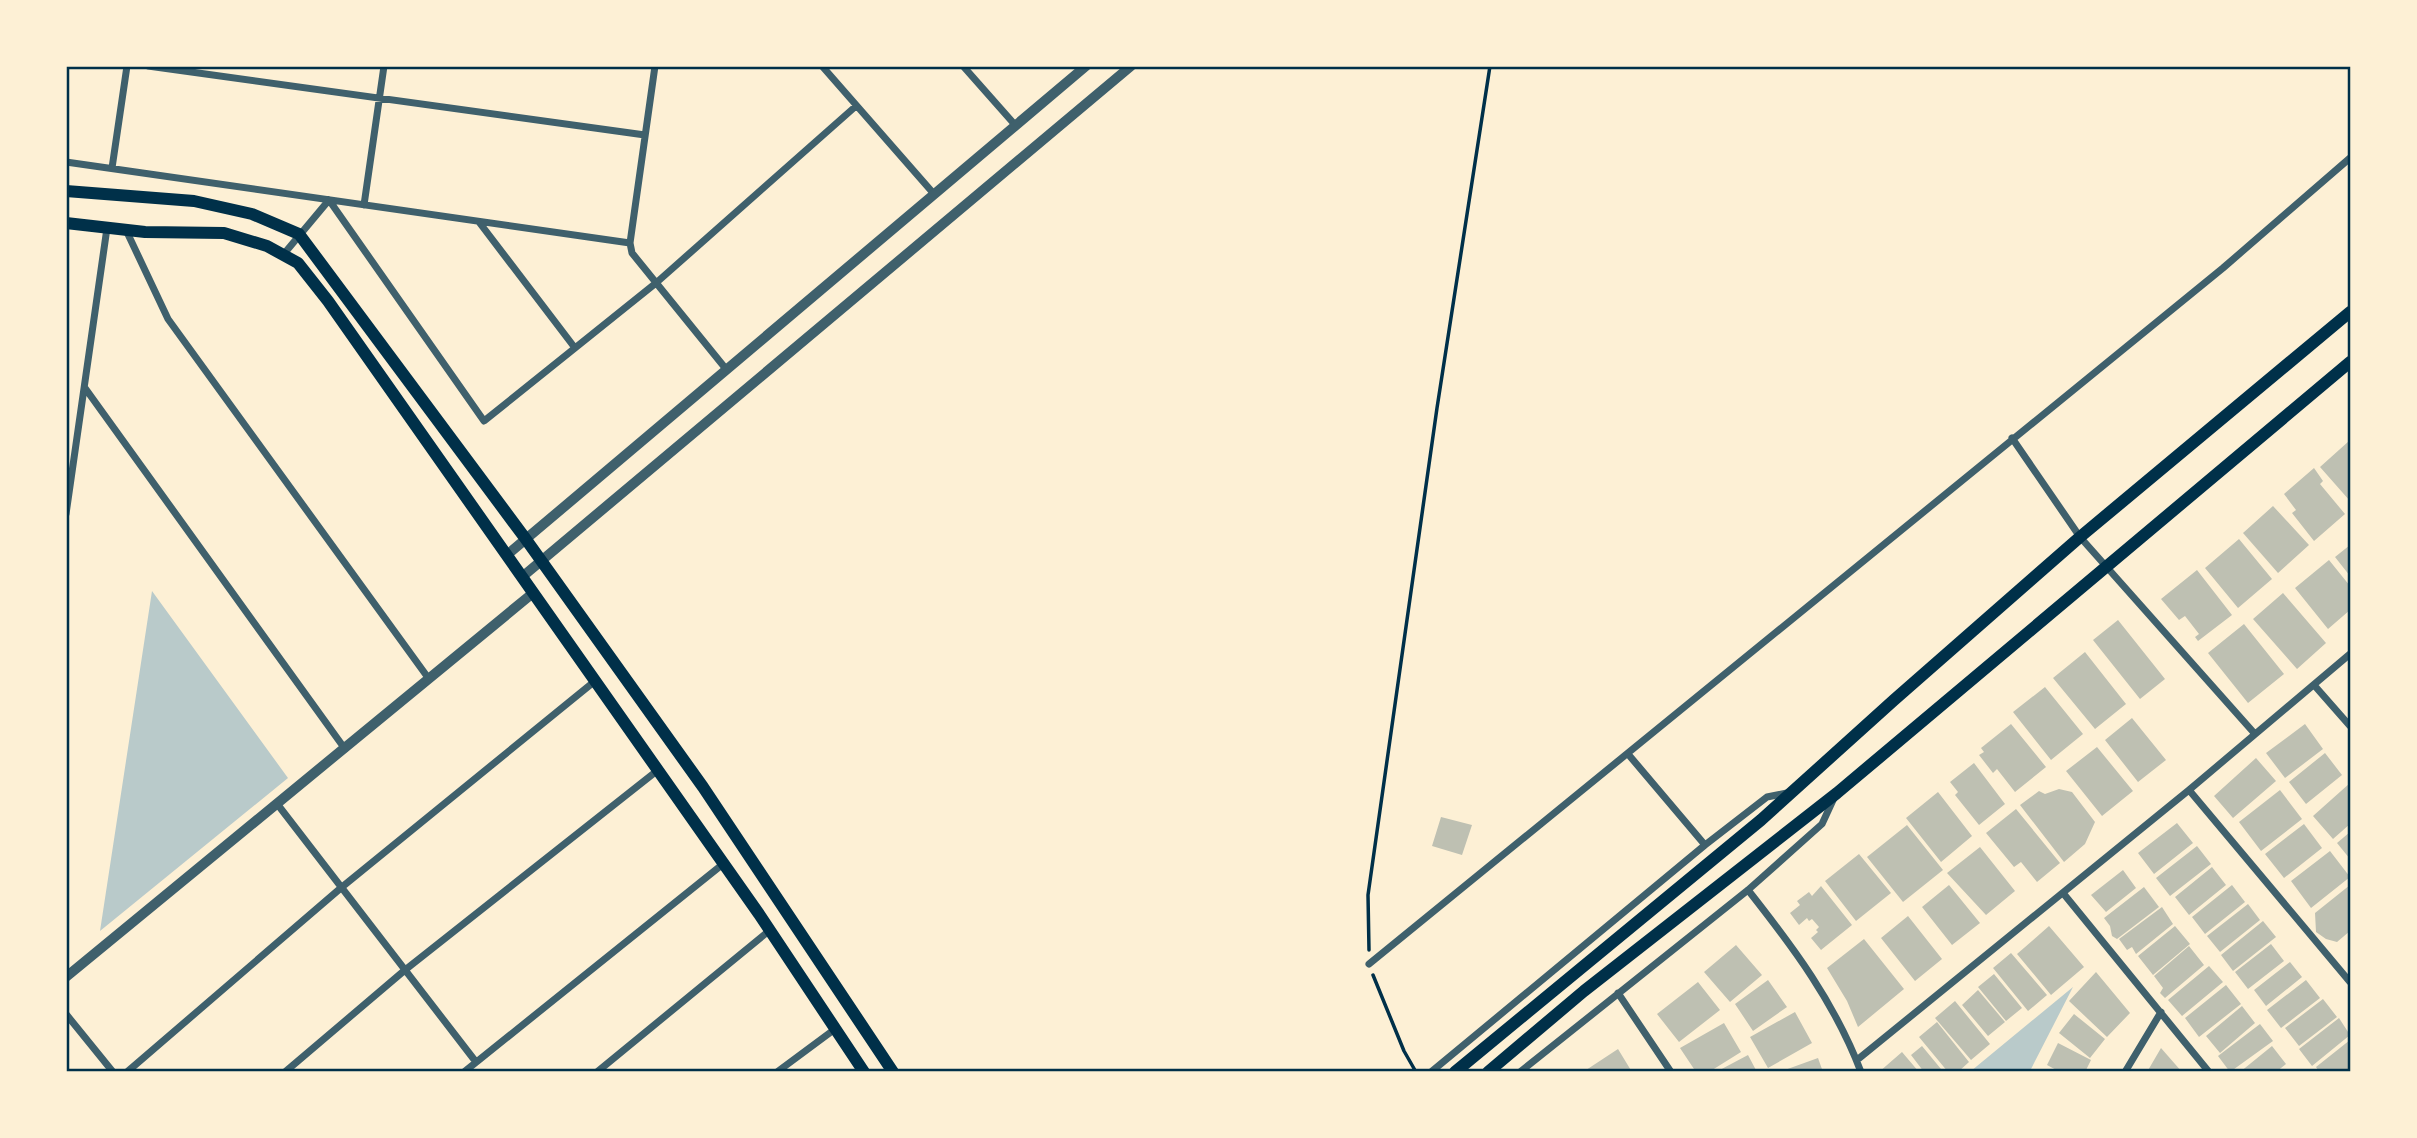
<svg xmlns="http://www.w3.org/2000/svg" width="2417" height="1138" font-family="'Roboto Condensed',sans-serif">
  <rect width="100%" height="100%" fill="#fdf0d5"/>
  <path fill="#b9caca" d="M152,591l136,187 -188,153z
    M2073,987l-43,84h-59z"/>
  <path fill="#bec0b2" d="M2349,441l1,2v58l-30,-34z
    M2314,468l9,13 -3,3 25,30 -31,27 -22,-28 4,-3 -12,-16z
    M2273,506l36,39 -31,28 -35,-40z
    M2239,539l33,40 -34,29 -33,-40z
    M2350,545v31l-15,-19z
    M2329,560l21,26v24l-22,19 -33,-41z
    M2197,570l35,45 -34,26 -3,-4 4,-3 -14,-18 -6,4 -18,-21z
    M2283,593l43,50 -29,26 -44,-50z
    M2118,620l47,59 -25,20 -47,-59z
    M2244,624l40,50 -36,29 -40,-50z
    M2085,652l41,52 -31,25 -42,-51z
    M2045,687l38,47 -32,26 -38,-48z
    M2132,718l34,42 -28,22 -33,-42z
    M2011,724l35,43 -31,25 -18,-23 -4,4 -14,-18 5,-3 -3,-4z
    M2305,724l18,25 -38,29 -19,-25z
    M2097,747l36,44 -31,25 -36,-45z
    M2325,753l17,22 -36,29 -17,-22z
    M2256,758l20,23 -43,37 -19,-22z
    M1974,763l31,41 -26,21 -24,-30 3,-3 -8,-10z
    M2350,783v41l-17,15 -20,-23z
    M2059,789l13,3 23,30 -10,22 -21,18 -44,-57 19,-14 6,3z
    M2280,790l22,29 -41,32 -22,-29z
    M1938,792l34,44 -31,26 -35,-44z
    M2016,809l44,54 -23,19 -16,-20 -7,5 -28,-34z
    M1441,817l31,8 -10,30 -30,-9z
    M2177,823l16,20 -39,31 -16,-21z
    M2304,824l18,24 -38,30 -19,-24z
    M1907,825l36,45 -40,32 -36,-45z
    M2350,832v27l-13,-16z
    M2197,846l14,18 -41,32 -14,-18z
    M1980,847l35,44 -29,24 -39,-42z
    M2330,851l20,26 -39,31 -20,-27z
    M1859,854l32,39 -35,28 -31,-40z
    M2212,867l14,18 -37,30 -14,-18z
    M2123,870l13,18 -30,24 -15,-17z
    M1949,885l31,38 -28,22 -30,-38z
    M2232,885l13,17 -40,32 -13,-17z
    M2350,885v46l-13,11 -11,-3 -10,-7 -1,-19z
    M1821,886l31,39 -31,25 -10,-12 7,-6 -2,-2 3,-3 -7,-8 -3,2 -2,-3 -8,7 -9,-12 10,-8 -3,-4 12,-9 3,4z
    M2144,887l15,20 -42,32 -5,-3 -2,-10 -6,-8z
    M2248,904l12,16 -40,32 -13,-16z
    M2162,907l11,17 -37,30 -4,-7 -5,3 -8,-11z
    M1908,916l34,43 -27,22 -34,-43z
    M2263,921l13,16 -43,34 -12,-16z
    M2049,926l35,41 -33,28 -34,-41z
    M2175,926l15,18 -37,31 -15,-19z
    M1864,939l40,50 -46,38 -11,-26 -20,-33z
    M2271,944l13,17 -36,28 -13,-17z
    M1736,945l26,30 -32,27 -26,-30z
    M2189,946l15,19 -39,33 -5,-5 3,-5 -9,-12z
    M2011,953l36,42 -19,16 -35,-43z
    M2290,962l12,15 -36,29 -12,-16z
    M2209,966l14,16 -41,34 -14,-16z
    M2096,972l34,41 -23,24 -38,-36z
    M1994,974l28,34 -16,13 -28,-34z
    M1768,980l19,27 -34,24 -18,-27z
    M2306,980l14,18 -39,30 -14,-18z
    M1698,982l22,28 -41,32 -22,-28z
    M2226,985l15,19 -42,33 -14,-19z
    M1978,990l27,32 -17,14 -26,-31z
    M2323,999l14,18 -38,29 -14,-18z
    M1955,1001l35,43 -19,16 -36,-42z
    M2242,1006l13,17 -35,30 -14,-17z
    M1795,1012l17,31 -44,25 -18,-31z
    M2074,1014l31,25 -15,19 -31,-25z
    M2339,1018l11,17 -38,31 -13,-17z
    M1937,1022l32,40 -11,10h-10l-29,-35z
    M1724,1023l17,29 -32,20h-13l-16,-24z
    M2260,1024l13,17 -43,31 -12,-16z
    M2350,1040v32h-31l-3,-5z
    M2058,1043l33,17 -6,12h-25l-13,-7z
    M1922,1046l19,23 -3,3h-14l-13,-17z
    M2272,1046l14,18 -10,8h-36z
    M2161,1048l21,24h-35z
    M1618,1049l14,23h-49z
    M1902,1052l17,20h-40z
    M1748,1055l9,17h-41z
    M1818,1058l5,14h-41v-1z"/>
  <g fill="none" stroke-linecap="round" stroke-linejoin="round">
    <path stroke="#003049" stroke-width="3.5" d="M1369,950l-1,-55 69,-487 53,-342
      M1373,975l31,76 12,21"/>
    <path stroke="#3f606c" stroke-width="7" d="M148,66l497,69
      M822,66l112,128
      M963,66l53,60
      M66,162l564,81 2,10 94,116
      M112,168l15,-102
      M364,205l20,-139
      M479,222l96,126
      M126,230l42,89 261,360
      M630,243l25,-177
      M283,255l46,-55 155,221 172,-138 200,-177
      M85,388l260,361
      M2012,438l68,99 175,197
      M66,514l41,-286
      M2314,685l36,41
      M1628,754l77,91
      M2189,790l161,192
      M278,805l198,257
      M1748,890c45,57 87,113 113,182
      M2063,893l146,179
      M1369,964l854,-696 127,-110
      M1618,993l53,79
      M66,1014l47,58
      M1857,1060l332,-270 161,-136
      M127,1072l215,-185 253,-206
      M285,1072l120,-102 253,-200
      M464,1072l259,-208
      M597,1072l173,-142
      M777,1072l58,-43
      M1431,1072l274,-227 62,-48 20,-4
      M1520,1072l228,-182 74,-66 12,-26
      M2125,1072l36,-60"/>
    <path stroke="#3f606c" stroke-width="10" d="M507,555l579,-489
      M522,577l609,-511
      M66,977l467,-384"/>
    <path stroke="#003049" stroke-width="12" d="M66,191l128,10 58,13 47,20 226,304 178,249 190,285
      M66,223l79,9 79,1 43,13 31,17 30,38 431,613 105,158
      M1455,1072l306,-252 133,-120 186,-163 270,-225
      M1488,1072l96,-81 253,-198 513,-431"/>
  </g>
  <rect width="2417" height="1138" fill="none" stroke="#fdf0d5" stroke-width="136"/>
  <rect x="68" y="68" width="2281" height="1002" fill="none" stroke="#003049" stroke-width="2.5"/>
</svg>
